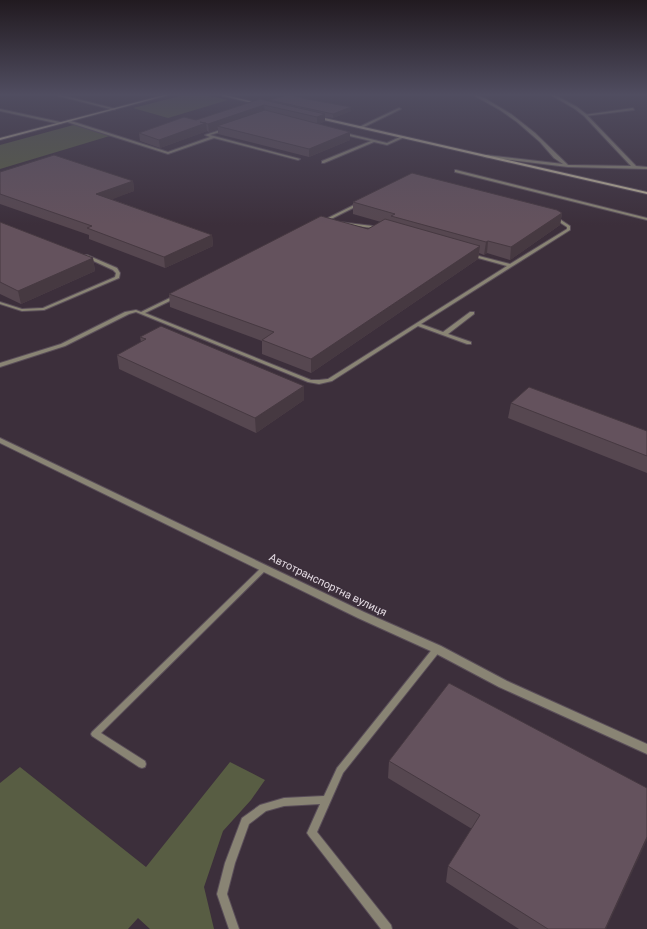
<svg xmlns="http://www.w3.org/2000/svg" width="647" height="929" font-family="Roboto,sans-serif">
  <rect width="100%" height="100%" fill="#3c2f3b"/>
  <path fill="#585d43" d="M184,95h21l23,5 -60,18 -35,-10z
    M77,124l36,11 -113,34v-24z
    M230,762l35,18 -14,20 -28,31 -19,56 10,42h-64l-12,-11 -10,11h-128v-146l20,-16 126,100z"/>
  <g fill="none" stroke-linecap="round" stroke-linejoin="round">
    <g stroke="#5a4e59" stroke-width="2">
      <path id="lane" d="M399,108l2,1 -39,19 -3,-1z
        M633,108l1,2 -49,6 -1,-1z
        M68,120l100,32 42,-15 -5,-2 21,-7 1,2 -17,5 90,24 -2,1 -84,-22 -46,16 -101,-32z
        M341,132l46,11 15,-7 3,1 -18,8 -13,-3 -50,21h-2v-2l49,-20 -30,-7z
        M456,170l191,48v2l-192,-48v-2z
        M358,203l3,1 -38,19 -3,-1z
        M553,216h2l15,10v4l-149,94 22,8 27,-20h4v2l-26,20 23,8v2h-4l-49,-18 -86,55 -13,3 -11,-2 -172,-70 -7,2 -64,32 -65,21v-4l61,-19 64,-32 11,-2 5,2 35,-17 2,1v1l-33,16 166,67h8l9,-1 179,-113 -36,-10v-2l39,10 57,-35v-2l-14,-9z
        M339,222l42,5 2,1 -2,1 -41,-5 -2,-1z
        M85,255h2l30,13 3,5 -1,5 -75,32 -22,1 -22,-7v-2l22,7 21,-1 72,-31 1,-4 -3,-3 -28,-13z
        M263,566h4l1,2 -167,165 44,28 1,3 -1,3 -3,1 -3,-1 -47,-31 -1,-2 1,-2z
        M437,646l3,1 1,2 -1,2 -97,122 -26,59 74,93 1,4h-11l-72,-93 -2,-3 13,-29 -36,2 -18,5 -17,13 -14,39 -8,31 12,35h-10l-12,-35 8,-31 17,-45 18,-13 24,-7 40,-2 13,-28 97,-121z"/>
    </g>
    <g stroke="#5a4e59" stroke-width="2">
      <path id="street" d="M55,95h6l55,14 -2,1z
        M473,95h4l9,4 25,15 24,19 33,32 63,1 -47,-50 -9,-7 -24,-14h4l22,12 9,7 50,52 11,1v2l-79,-2 -84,-10v-2h2l77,9 -9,-6 -14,-16 -23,-20 -17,-12z
        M0,109l60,13 2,1 -2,1 -60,-13z
        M0,438l364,174 77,34 66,35 140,63v10l-148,-67 -66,-35 -75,-34 -358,-175z"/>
    </g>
    <g stroke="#5a4e59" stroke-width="2">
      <path id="secondary" d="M164,95h5l-169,45v-2z
        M219,95h6l37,9 -2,1z
        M316,116l331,76v2l-332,-76z"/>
    </g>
    <use href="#lane" fill="#898474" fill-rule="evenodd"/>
    <use href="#street" fill="#898474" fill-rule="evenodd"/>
    <use href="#secondary" fill="#b9b097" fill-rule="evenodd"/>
  </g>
  <path fill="#564750" d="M269,100l82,11 -18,7 -8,-1v4l-6,3 31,8v8l-41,17 -91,-23v-5l-9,3 -2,-1 -47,17 -20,-7 -1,-8 57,-13 73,-19z
    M0,172l133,9 1,10 -23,8 101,36 1,11 -48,22 -76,-29v-4l-89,-31z
    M353,202l209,11 -2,12 -50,35 -23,-7 -3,2 -5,-2 -1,6 -167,114 -49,-19v-13l-92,-34 -1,-13 199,-65 13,-7 -28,-8z
    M0,222l93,36 2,13 -74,33 -21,-10z
    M140,337l164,49v14l-48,33 -137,-64 -2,-14 24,-13z
    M511,403l136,28v42l-139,-55z
    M389,761l258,27 -41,141h-87l-73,-47 2,-16 24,-37 -84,-51z"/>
  <path fill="#463941" d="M264,105l1,8 -48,13 1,3 -9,3 -1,-8z
    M351,107v4l-18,7v-4z
    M325,114v7l-8,4v-8z
    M206,123l1,8 -47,17 -1,-8z
    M350,132v8l-41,17v-8z
    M133,181l1,10 -36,14 -2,-11z
    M562,213l-2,12 -50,35 1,-13z
    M212,235l1,11 -48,22 -1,-11z
    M488,241l-1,12 -3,2 2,-13z
    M480,246l-2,13 -167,114v-14z
    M93,258l2,13 -74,33 -3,-13z
    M304,386v14l-48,33 -1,-15z
    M647,837v3l-41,89h-1z"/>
  <path fill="#64525d" stroke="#463941" d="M288,95h3l16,4 44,8 -18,7 -64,-14z
    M260,99l65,15 -8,3 -53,-12 -56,19 -8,-2 6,1 -47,17 -20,-7 45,-16 12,3z
    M265,110l85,22 -41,17 -92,-23z
    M54,155l79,26 -37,13 116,41 -48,22 -77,-29 5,-2 -92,-32v-22z
    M412,173l145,37 5,3 -51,34 -23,-6 -2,1 -95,-26 4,-2 -42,-12z
    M321,216l47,13 17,-10 95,27 -169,113 -49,-19 12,-8 -105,-38z
    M0,222l93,36 -75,33 -18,-9z
    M161,326l143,60 -49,32 -138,-63 29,-16 -6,-2z
    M529,387l118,44v25l-136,-53z
    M449,683l198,105v49l-42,92h-57l-100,-63 32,-51 -91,-54z"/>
  <linearGradient id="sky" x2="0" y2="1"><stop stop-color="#211a20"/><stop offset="0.42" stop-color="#504d60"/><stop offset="1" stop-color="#504d60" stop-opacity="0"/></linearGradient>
  <rect width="647" height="225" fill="url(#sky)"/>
  <g text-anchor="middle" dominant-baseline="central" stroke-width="3.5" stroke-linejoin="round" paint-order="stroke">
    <g font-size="11" fill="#e3dae2" stroke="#3c2f3b">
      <text transform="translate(328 585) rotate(26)">Автотранспортна вулиця</text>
    </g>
  </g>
</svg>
